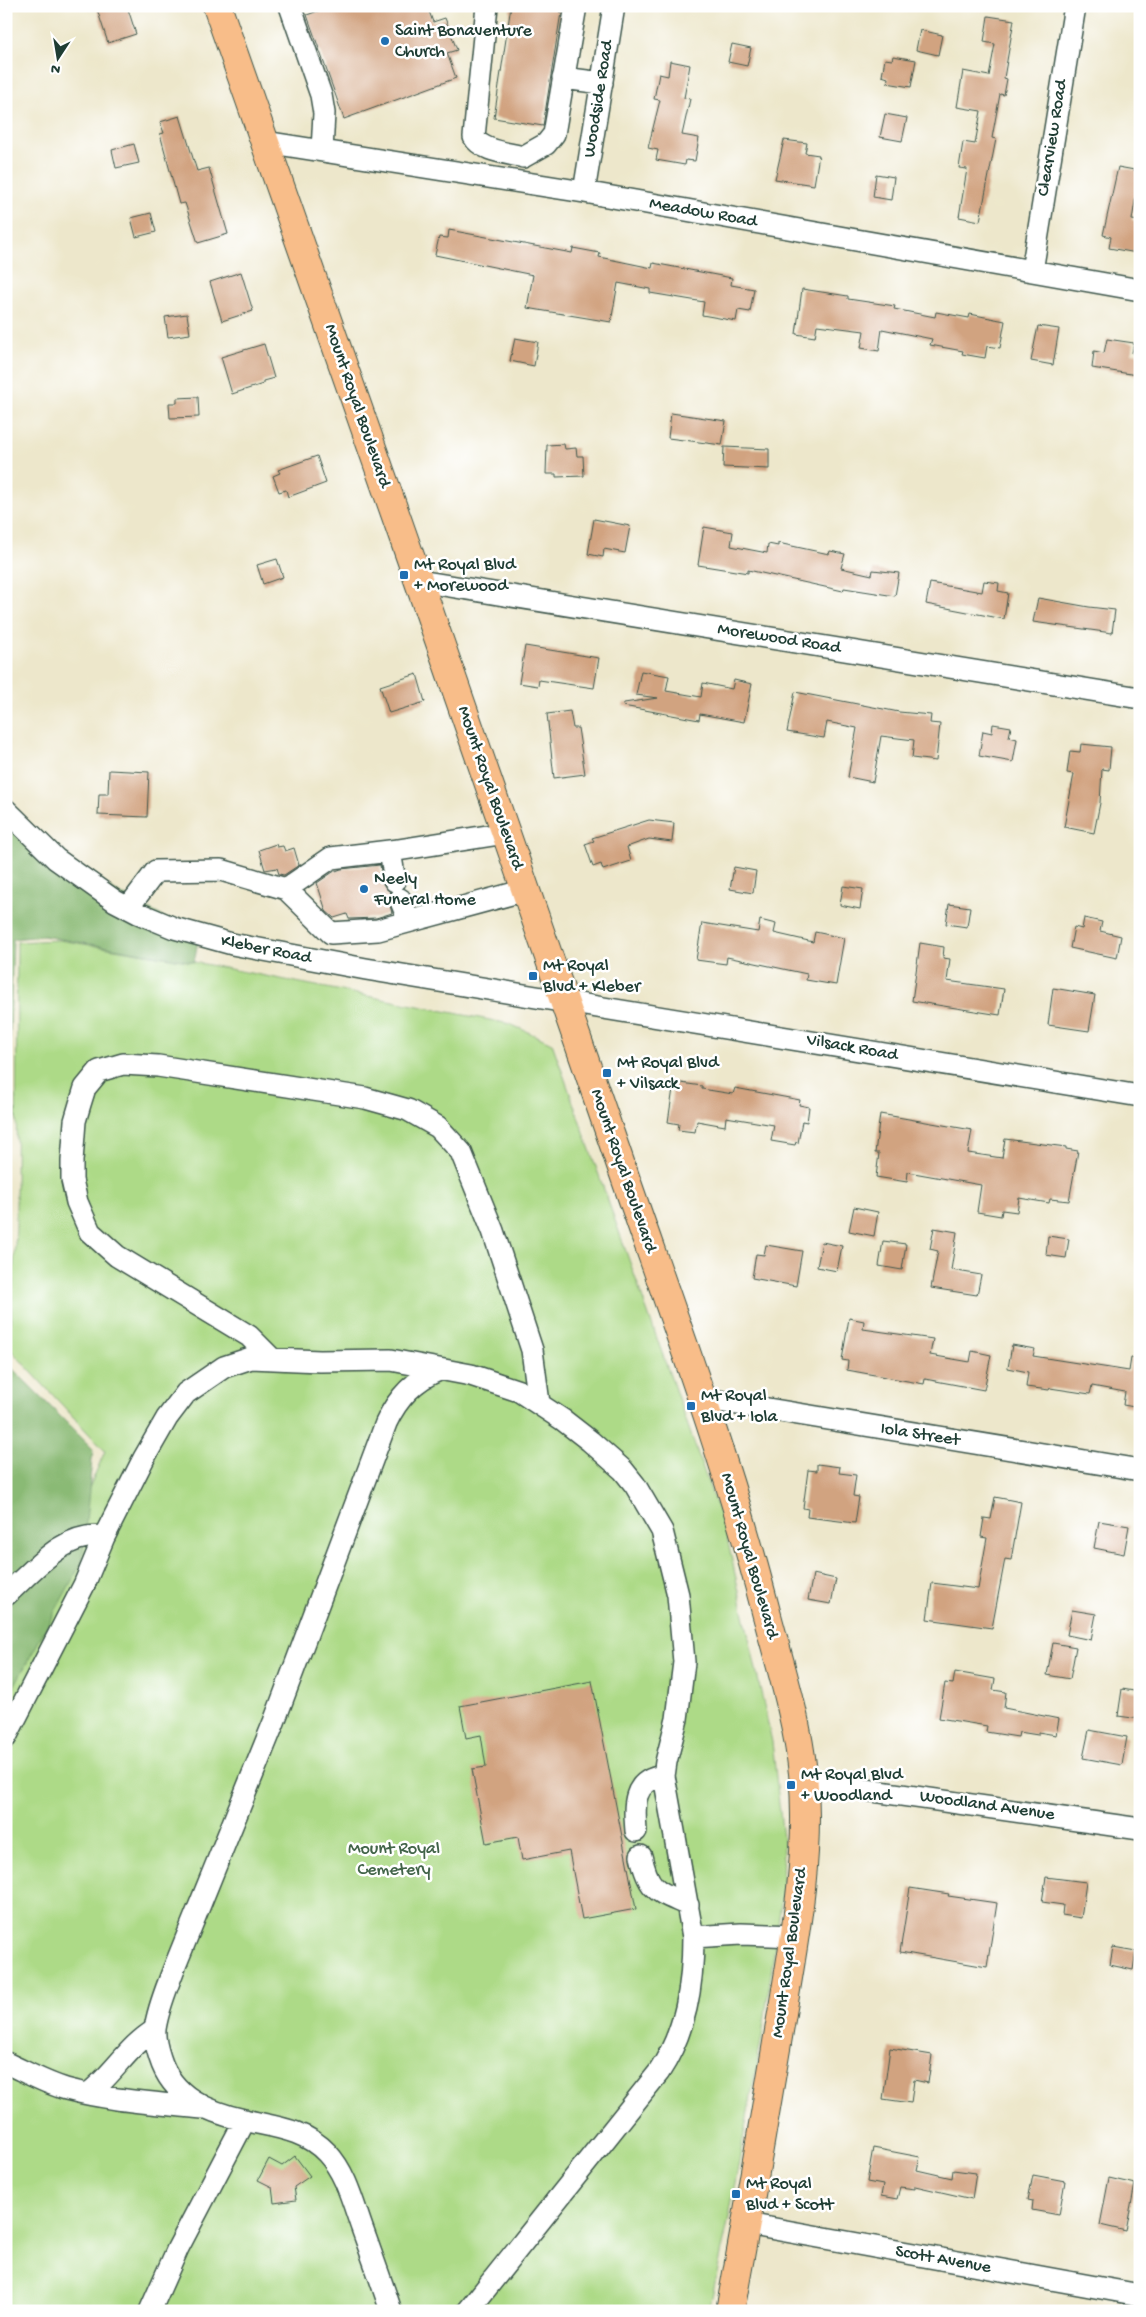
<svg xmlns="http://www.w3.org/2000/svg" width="1146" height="2317" font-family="'Gochi Hand',sans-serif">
  <rect width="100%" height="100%" fill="#fff"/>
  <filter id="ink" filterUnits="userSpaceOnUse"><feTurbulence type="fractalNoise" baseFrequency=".02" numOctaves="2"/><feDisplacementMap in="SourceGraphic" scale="10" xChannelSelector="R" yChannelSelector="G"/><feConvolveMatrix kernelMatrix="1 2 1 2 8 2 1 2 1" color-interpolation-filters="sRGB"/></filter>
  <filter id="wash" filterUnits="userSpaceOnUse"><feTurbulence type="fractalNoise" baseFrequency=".0096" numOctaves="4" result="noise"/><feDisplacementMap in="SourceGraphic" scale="20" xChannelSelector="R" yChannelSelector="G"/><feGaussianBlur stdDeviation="1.12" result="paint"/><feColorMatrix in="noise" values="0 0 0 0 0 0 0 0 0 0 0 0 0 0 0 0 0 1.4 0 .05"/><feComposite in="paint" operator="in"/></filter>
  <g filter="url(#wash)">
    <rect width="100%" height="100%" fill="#ede7cb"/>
    <path fill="#adda87" stroke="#668c5e" d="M59,940l135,22 316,62 42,19 174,490 46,209 11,96 -1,58 -20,140 -34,186 -19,89h-703v-735l66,-48 33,-77 -96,-103 7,-119 1,-287z"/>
    <path fill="#8aba74" stroke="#547c54" d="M6,810l50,49 143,77 -5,26 -151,-26 -30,3 -7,210z
      M6,1362l87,87 -11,113 -76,139z"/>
    <g id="blocks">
      <path fill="#d1a380" d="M96,6h31l9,28 -28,9z
        M331,6h96l6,16 12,-4 12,32 -10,3 9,25 -112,41 -37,-104z
        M511,6h51l-19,120 -49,-8z
        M988,16l26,4 -10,58 3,1 -3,16 -4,-1 -8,44 4,1 -16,82 -21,-4 8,-48 -8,-1 4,-26 12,2 6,-33 -24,-4 6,-36 26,5 6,-32 -11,-2z
        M920,30l22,5 -4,20 -22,-5z
        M732,44l19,4 -4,18 -19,-4z
        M893,56l23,4 -5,27 -24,-4 1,-5 -6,-2 3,-17 7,1z
        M670,61l20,4 -6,33 6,1 -8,36 17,3 -4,23 -9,-1 -1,5 -29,-5 2,-10 -10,-2 12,-48 -6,-1 5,-25 9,2z
        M885,114l22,4 -5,23 -22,-4z
        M180,116l17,55 12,-3 19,66 -30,9 -13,-40 -6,1 -19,-70 4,-1 -4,-11z
        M784,140l23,3 -2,10 14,2 -5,30 -39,-6z
        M134,144l5,19 -23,5 -4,-18z
        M1118,167l22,4 -8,49 8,1 -3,32 -28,-5 2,-11 -8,-2z
        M876,174l18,3 -3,23 -18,-3z
        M151,213l5,19 -20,5 -5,-19z
        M449,230l123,23 1,-5 27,5 -1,4 53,11 1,-5 79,15 -1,7 23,4 -4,23 -12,-2 -2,11 -34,-6 2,-13 -54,-9v-4l-32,-6 -7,39 -84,-14 6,-33 -98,-20 4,-18 9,1z
        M241,272l12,39 -31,10 -12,-39z
        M802,289l46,7v3l47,7 -1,3 41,8 1,-5 33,6 1,-4 35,7 -5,27 -13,-2 -2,12 -23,-4 1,-3 -33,-6 2,-6 -50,-10 -3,22 -18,-3 3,-17 -47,-6 -2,12 -19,-3z
        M187,314l3,20 -22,3 -3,-20z
        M1038,326l21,3 -6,36 -22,-4z
        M515,338l23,4 -4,24 -24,-5z
        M1107,339l27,4 -2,10 8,1 -3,21 -45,-7 2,-17 10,2z
        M264,344l10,34 -11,3v3l-31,10 -11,-37z
        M198,397l1,20 -29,1 -1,-15h8v-5z
        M671,413l55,8 -4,24 -54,-7z
        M564,444l1,5 11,-1 1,8h6l1,20 -28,1v-3h-10l1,-29z
        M724,447l45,2v20l-46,-2z
        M317,456l9,27 -38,14 -2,-7 -7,2 -6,-16 7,-3 -2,-3z
        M594,519l36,7 -5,27 -21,-4 -1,8 -15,-3z
        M704,527l29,5 -2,14 36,7 1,-9 10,2v-3l51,11 1,-3 15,3 -4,14 31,7 1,-5 26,3 -4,23 -51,-8 -1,3 -95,-21v3l-50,-8z
        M277,559l6,18 -20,7 -6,-19z
        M984,581l15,2 -1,8 10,2 -4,26 -78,-15 4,-21 52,9z
        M1038,598l51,9 26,3 -3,23 -79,-11z
        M525,646l74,12 -5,30 -55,-8 -1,6 -19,-3z
        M641,671l28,5 -3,15 35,6 2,-14 29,6 2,-9 18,4 -8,38 -44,-8 -1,6 -76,-14 1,-3 34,-5 -22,-3z
        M417,674l8,28 -36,11 -9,-27z
        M795,692l104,20 32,3 -1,8 10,1 -4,37 -24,-3 2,-18 -33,-4 -8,46 -25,-5 9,-49 -30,-6 -3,16 -37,-6z
        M570,711l3,17h5l7,46 -31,4 -7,-64z
        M993,724l18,3 -2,10 8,2 -4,23 -34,-6 4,-25 9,2z
        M1081,744l30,3 -2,23 -7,-1 -2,34 -6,30 -30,-6 10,-53 -7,-1 3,-22 10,1z
        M109,770l40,2 -2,45 -49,-2 1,-21h9z
        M649,820l25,3 -2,19 -23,-3 -22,8 4,14 -28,9 -2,-6 -8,3 -8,-23 9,-3 -2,-3z
        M276,844l1,3 6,-1 2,5 9,-3 5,17 -15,10 -5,-1 -2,-6 -12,2 -6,-20z
        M380,865l3,19 7,8 -2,6 4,15 -16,5 -27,1 -2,-5 -13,4 -8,-7 -9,-28 16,-11 8,-3z
        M734,867l22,4 -3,22 -23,-4z
        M843,886l20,3 -3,20 -20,-4z
        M949,904l21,3 -3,20 -21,-3z
        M1084,918l18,4 -2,9 21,5 -4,22 -47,-10 4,-21 8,2z
        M760,920l16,4 -2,9 39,9 2,-10 29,6 -8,47 -30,-5 1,-6 -80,-17 -1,7 -30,-4 6,-37 56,9z
        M920,943l24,4 -1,11 7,1 -3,22 57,8 -4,26 -88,-14z
        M1053,988l42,7 -6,36 -41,-6z
        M674,1082l28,4v3l31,5 2,-6 65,12 -1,5 10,2 -2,15 -5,-1 -4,22 -2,-1 -1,3 -24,-4 3,-16 -48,-8 -1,9 -28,-5 -2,11 -17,-2 1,-6 -11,-2z
        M880,1114l92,16 -4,23 34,5 3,-19 61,8v2l12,2 -9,50 -19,-2 -1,4 -30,-5 -2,14 -15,-2 -1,6 -24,-4 4,-27 -73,-13 -1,10 -31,-5 3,-24h-4z
        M854,1207l24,5 -4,24 -25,-5z
        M934,1228l23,4 -6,38 30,5 -4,20 -46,-7 7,-37 -8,-2z
        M1048,1236l21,3 -3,19 -20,-3z
        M883,1241l23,3 -4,26 -23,-4z
        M822,1242l20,4 -5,25 -20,-4z
        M766,1245l36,6 -6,35 -44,-8 4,-24 8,1z
        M849,1318l15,3 -1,8 70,10 -3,16 40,7 2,-11 19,4 -7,35 -59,-11 -1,5 -77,-14 1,-9 -6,-1z
        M1012,1345l23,4 -2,7 96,15 2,-13 9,1v49l-17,-3 2,-13 -33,-6 -2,8 -40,-6 -1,2 -23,-3 2,-15 -20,-4z
        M817,1464l23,3 -1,6 17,2 -3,21 6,1 -4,26 -48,-6 1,-8 -5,-1 5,-38 9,1z
        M995,1497l26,5 -10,58 -6,-1 -13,69 -65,-9 5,-36 46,6 9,-51 -6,-1 3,-19 7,1z
        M1099,1521l30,5 -5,28 -30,-6z
        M813,1574l23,5 -5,25 -23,-4z
        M1072,1610l24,4 -5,26 -24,-5z
        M1053,1643l23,4 -6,32 -23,-4z
        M955,1672l40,7 -2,11 13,2 -2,16 55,11 -3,16 -18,-3v3l-19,-3 -1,5 -32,-5 1,-6 -48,-8 6,-35 8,1z
        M592,1681l44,228 -54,10 -13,-68 -47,9 -4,-23 -32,6 -14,-74 14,-2 -5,-32 -15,3 -6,-32z
        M1122,1689l18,3v27l-22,-3z
        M1089,1730l38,7 -5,28 -39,-7z
        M1046,1877l40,5 -5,36 -19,-3 1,-10 -21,-3z
        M910,1888l39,6 -1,2 49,7 -10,64 -87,-15z
        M1113,1947l23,4 -3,19 -23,-5z
        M890,2048l42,7 -4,28 -14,-3 -3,23 -28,-4z
        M873,2148l47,9 -3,13 35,8 1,-8 23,3 -4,26 -57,-13v3l-15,-2 -3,12 -16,-3 2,-11 -16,-3z
        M295,2156l15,20 -16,11 2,13 -22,3 -2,-16 -14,-7 11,-21 13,7z
        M1033,2175l32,6 -6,34 -27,-5 1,-9 -5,-1z
        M1109,2178l26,6 -9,47 -26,-6z"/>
    </g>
  </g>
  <g filter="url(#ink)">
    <use href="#blocks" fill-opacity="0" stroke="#3e564b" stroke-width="1"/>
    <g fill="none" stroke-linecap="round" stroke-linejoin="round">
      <g stroke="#3e564b" stroke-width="24">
        <path id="minor" d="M290,6l31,89 3,18 -2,38
          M487,6l-13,131c7,14 34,16 49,20l23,-13 8,-10 22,-128
          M563,78l39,5
          M265,142l319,50 556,98
          M584,192l30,-186
          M1032,271l43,-265
          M419,581l721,117
          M6,810l50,49 59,42 23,12 36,15 58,16 134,25 774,127
          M390,851l5,30
          M286,889l45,-31 67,-8 108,-17
          M400,899l9,22
          M128,908l28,-37 65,-1 65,19 45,44 47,-3 148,-40
          M270,1357l-21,-21 -132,-80 -27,-24 -13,-30 -5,-22v-19l3,-40 5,-17 5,-16 14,-17 24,-7 35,2 207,32 43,12 30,17 23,25 32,79 39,119 7,53
          M700,1398l440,72
          M6,1595c27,-24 59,-65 98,-58
          M6,1737l78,-152 20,-48 40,-79 23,-40 19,-25 38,-26 27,-9 69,3 71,-1 80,15 48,16 44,29 27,21 33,29 12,15 27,46 16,64 6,67 -7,57 -11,43 -2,14 29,161c0,49 -7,94 -34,135l-191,239
          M803,1781l337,48
          M636,1831c-2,-26 -4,-51 28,-55
          M641,1856c8,36 16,35 47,49
          M693,1937l48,-3 54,2
          M6,2063c20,9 39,20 60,26 45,12 90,14 137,19
          M88,2094c25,-19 40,-48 67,-64
          M747,2224l393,71
          M150,2311l28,-63 67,-128
          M391,2311c-9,-28 -19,-55 -29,-83 -9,-25 -16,-55 -35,-75 -22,-24 -53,-26 -83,-33 -36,-8 -72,-23 -84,-62 -3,-9 -6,-19 -5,-29 3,-21 11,-39 18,-58l101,-249 112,-299c11,-24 28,-43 53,-53"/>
      </g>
      <g stroke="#3e564b" stroke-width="30">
        <path id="major" d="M217,6c134,380 267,761 398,1142 52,152 110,304 150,460 14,54 32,109 38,165 8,84 -9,169 -23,252 -16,95 -32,191 -50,286"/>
      </g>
      <use href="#minor" stroke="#fff" stroke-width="21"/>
      <use href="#major" stroke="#f8bd89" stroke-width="28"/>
    </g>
  </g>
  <g fill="#1f6fb2" stroke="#fff" stroke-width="2">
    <circle cx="385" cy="41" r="5"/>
    <rect x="399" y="570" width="10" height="10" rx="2.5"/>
    <circle cx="364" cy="889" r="5"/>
    <rect x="528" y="971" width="10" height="10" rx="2.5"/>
    <rect x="602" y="1068" width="10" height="10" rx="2.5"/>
    <rect x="686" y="1401" width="10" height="10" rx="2.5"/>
    <rect x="786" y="1780" width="10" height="10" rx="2.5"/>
    <rect x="731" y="2189" width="10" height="10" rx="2.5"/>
  </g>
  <g text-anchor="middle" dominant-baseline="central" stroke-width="5" stroke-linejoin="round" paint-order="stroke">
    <g font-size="18" fill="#1f3d34" stroke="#fff" text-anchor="start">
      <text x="395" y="31">Saint Bonaventure<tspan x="395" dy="21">Church</tspan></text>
      <text x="414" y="565">Mt Royal Blvd<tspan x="414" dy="21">+ Morewood</tspan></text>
      <text x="374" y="879">Neely<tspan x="374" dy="21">Funeral Home</tspan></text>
      <text x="543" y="966">Mt Royal<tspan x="543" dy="21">Blvd + Kleber</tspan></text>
      <text x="617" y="1063">Mt Royal Blvd<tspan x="617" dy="21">+ Vilsack</tspan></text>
      <text x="701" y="1396">Mt Royal<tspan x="701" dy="21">Blvd + Iola</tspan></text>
      <text x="801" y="1775">Mt Royal Blvd<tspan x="801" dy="21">+ Woodland</tspan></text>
      <text x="746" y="2184">Mt Royal<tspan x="746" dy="21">Blvd + Scott</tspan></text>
    </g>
    <g font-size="18" fill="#1f3d34" stroke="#fff">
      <text transform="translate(599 99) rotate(-81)">Woodside Road</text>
      <text transform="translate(1053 138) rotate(-81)">Clearview Road</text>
      <text transform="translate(703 213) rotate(10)">Meadow Road</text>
      <text transform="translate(357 406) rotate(71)">Mount Royal Boulevard</text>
      <text transform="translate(779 639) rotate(9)">Morewood Road</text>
      <text transform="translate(490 788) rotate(71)">Mount Royal Boulevard</text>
      <text transform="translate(266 950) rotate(11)">Kleber Road</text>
      <text transform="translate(852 1048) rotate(10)">Vilsack Road</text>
      <text transform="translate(623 1171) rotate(71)">Mount Royal Boulevard</text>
      <text transform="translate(920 1435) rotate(9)">Iola Street</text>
      <text transform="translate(749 1556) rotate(74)">Mount Royal Boulevard</text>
      <text transform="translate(987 1806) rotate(8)">Woodland Avenue</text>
      <text transform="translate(790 1953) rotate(-82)">Mount Royal Boulevard</text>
      <text transform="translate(943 2260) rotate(10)">Scott Avenue</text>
    </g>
    <g font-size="18" fill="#426449" stroke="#fff">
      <text x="394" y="1849">Mount Royal<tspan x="394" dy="21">Cemetery</tspan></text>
    </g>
  </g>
  <rect width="1146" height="2317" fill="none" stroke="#fff" stroke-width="25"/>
  <g transform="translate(58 58) rotate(192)" stroke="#ffffff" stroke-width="4" paint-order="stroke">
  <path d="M0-4L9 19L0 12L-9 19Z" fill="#1f3d34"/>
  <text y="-8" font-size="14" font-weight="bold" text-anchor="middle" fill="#1f3d34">N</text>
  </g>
</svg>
